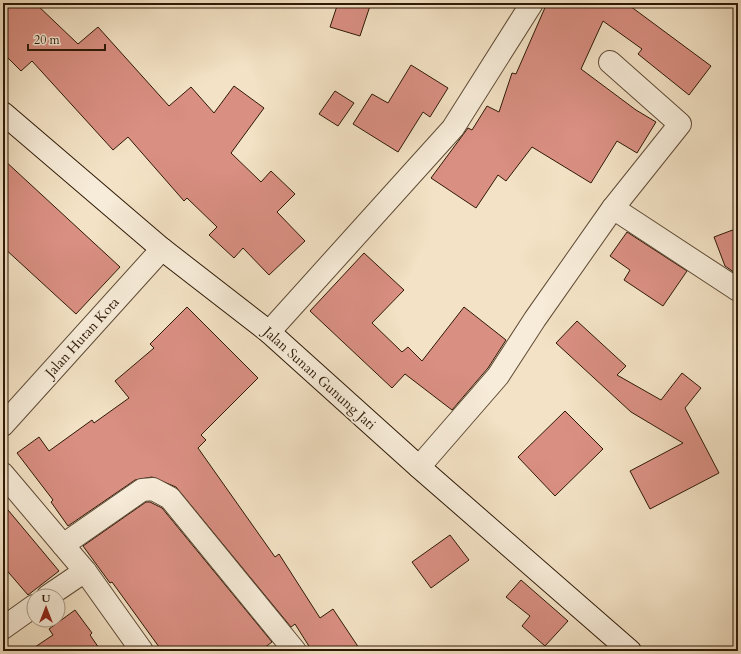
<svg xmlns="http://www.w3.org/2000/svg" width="741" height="654" font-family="Cardo,serif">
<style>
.building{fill:#d98f82;stroke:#2e1906}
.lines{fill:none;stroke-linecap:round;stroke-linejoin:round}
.street-casing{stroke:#5f4b36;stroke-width:24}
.secondary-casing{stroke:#2e1906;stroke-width:24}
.street{stroke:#f7ecd9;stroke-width:22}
.secondary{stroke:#f7ecd9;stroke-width:22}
.labels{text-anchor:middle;stroke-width:4;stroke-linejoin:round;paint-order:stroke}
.street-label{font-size:14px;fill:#2e1906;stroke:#f7ecd9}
</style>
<rect width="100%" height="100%" fill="#f3e2c5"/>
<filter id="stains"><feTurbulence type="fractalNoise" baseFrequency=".005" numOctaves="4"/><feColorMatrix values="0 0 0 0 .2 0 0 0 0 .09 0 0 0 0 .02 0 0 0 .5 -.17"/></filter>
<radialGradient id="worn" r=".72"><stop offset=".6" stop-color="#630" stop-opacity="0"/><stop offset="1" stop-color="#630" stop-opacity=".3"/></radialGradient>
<g class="building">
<path d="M3,3H35L78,44L98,27L169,106L191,87L214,113L234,86L264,108L231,153L261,182L271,171L295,194L277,212L305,241L269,275L243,248L234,258L209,235L217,227L187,198L184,201L128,137L113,150L32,61L21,71L3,53Z"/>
<path d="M338,3H371L360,36L330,27Z"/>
<path d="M547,3H626L711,66L689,95L638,54L642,49L603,21L581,69L636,110L656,122L637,153L617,141L591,183L532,147L506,181L498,175L476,208L431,178L468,128L472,130L487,106L499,112L512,73L516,74Z"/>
<path d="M411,65L448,88L430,117L423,112L398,152L353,124L372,94L388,103Z"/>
<path d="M335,91L354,103L338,126L319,114Z"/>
<path d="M3,159L120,267L76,314L3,247Z"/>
<path d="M738,228V275L725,266L714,237Z"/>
<path d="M627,232L687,271L663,306L624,280L630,270L610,256Z"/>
<path d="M364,253L404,290L372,323L402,352L408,347L422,361L464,307L506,340L488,368L452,410L405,374L392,388L310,311Z"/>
<path d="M187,307L258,378L201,435L206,440L198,448L275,557L279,554L320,618L333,609L361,651H312L295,624L291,627L176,487L152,477L135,480L68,526L51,502L53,500L17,453L39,437L49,451L92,420L94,423L129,398L115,381L154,348L150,344Z"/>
<path d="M577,321L626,366L617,375L661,400L682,373L701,388L685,408L719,473L650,509L630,471L683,443L631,412L556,343Z"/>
<path d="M565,411L603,449L555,496L518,457Z"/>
<path d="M146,502H150L162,508L272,642L260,651H162L112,582L110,583L83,546Z"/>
<path d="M3,504L59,571L28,595L3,566Z"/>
<path d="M450,535L469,560L431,588L412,562Z"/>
<path d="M521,580L568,621L545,646L522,626L530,616L506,597Z"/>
<path d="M75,610L92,633L90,635L101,651H29L53,635L49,629Z"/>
</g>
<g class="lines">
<g class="street-casing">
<g id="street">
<path d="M613,208L738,290"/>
<path d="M269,332L453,128L532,3"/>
<path d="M3,425L162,249"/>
<path d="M419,467L498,376L535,319L613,208L680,124L610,62"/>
<path d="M3,474L85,571L142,651"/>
<path d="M63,545L142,490L153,489L170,498L295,651"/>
<path d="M48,596L85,571"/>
<path d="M3,628L34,606"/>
</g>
</g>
<g class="secondary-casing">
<path id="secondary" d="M3,113L162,249L269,332L419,467L630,651"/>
</g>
<use href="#street" class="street"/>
<use href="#secondary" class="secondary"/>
</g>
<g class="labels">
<g class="street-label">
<text transform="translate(82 337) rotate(-48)" y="5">Jalan Hutan Kota</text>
<text transform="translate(320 378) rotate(42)" y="5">Jalan Sunan Gunung Jati</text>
</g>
</g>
<rect width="741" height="654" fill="none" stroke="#f3e2c5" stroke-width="16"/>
<rect x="4" y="4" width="733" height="646" fill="none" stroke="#2e1906" stroke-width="2"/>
<rect x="8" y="8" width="725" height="638" fill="none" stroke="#2e1906"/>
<g transform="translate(46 608)"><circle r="19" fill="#f7ecd9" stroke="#a79885"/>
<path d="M0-3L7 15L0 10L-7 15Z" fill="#8f2418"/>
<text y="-6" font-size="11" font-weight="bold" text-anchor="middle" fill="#2e1906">U</text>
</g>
<path d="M28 44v6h77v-6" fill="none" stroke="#2e1906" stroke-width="2"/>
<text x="34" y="44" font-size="12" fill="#2e1906" stroke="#f7ecd9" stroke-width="3" paint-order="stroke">20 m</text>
<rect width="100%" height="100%" filter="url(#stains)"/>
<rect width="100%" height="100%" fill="url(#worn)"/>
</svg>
